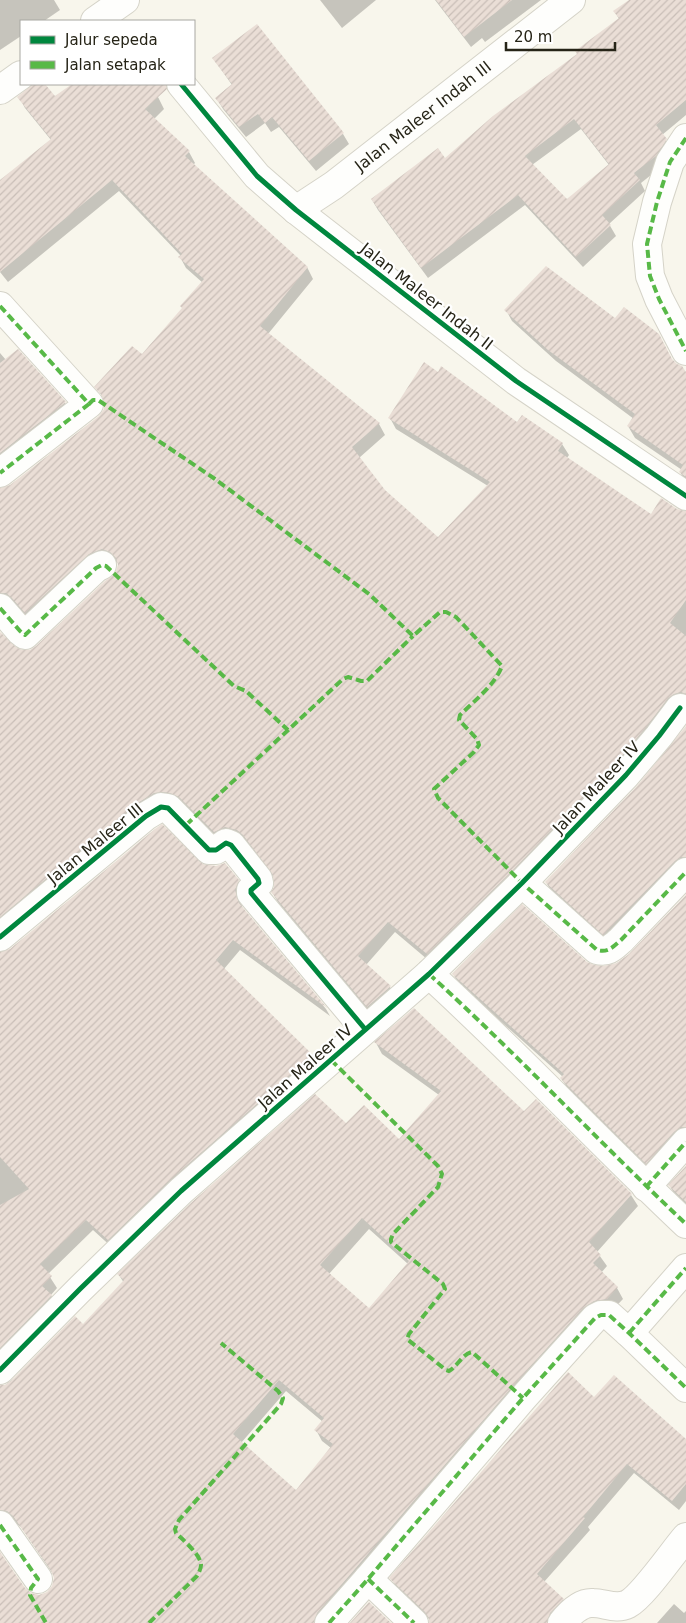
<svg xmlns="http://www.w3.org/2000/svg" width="686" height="1623" font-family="'DejaVu Sans',sans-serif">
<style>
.shadow{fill:#0003;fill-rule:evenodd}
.building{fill:url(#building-hatch);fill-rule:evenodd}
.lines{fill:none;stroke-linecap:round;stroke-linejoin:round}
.minor-casing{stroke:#d5d3c8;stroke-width:30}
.minor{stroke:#fefefc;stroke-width:28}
.quiet{stroke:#58b947;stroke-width:4;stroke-dasharray:8 4;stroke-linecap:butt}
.cycleway-casing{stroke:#fff;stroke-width:8}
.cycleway{stroke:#00873e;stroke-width:5}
.labels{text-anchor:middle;stroke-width:4.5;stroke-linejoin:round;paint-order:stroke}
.street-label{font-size:16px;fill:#262417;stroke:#fff}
</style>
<defs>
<pattern id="building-hatch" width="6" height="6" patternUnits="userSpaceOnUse" patternTransform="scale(1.25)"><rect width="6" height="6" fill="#eaded6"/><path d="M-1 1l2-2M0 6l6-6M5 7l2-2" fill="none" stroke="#c9beb7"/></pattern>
</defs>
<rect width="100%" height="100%" fill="#f8f6ec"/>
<g class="shadow">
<path d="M0,0H54L60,10L44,21H21V36L0,50Z"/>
<path d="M320,0H376L342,28Z"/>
<path d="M435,0H541L485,42L482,38L471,47Z"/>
<path d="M631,0H686V115L662,135L672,150L661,167L641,183L645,191L609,224L616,236L583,267L525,205L428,278L378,210L372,200L445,160L578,55L619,19L615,12ZM581,129L609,165L567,201L532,165Z"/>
<path d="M213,58L343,134L349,144L316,171L279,127L271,132L265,123L246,137L223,109L217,99L232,85Z"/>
<path d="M35,84H44L54,98L74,84H145L158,97L164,109L154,119L189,152L195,163L193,165L307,267L313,279L268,334L379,424L385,435L359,458L384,491L438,539L488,486L396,429L390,418L517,424L562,444L569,455L567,458L651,515L677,510L686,512V704L434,965L395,932L366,965L390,987L396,998L374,1018L279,904L272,892L275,887L274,878L251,847L244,841L221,843L178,804L0,933V634L7,642L22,652L30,651L36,647L116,575L119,566L118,563L110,560L32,624L20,609L13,604L0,605V489L10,486L100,417L105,409L106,402L96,387L142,356L183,309L203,283L186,268L180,257L181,256L119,191L8,282L0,272V182L51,140L25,108L19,97Z"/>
<path d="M506,310L673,361L686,374V482L680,472L682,470L635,438L628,426L634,419L556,361L512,321Z"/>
<path d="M0,353L35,394L48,384L65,403L71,414L0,469Z"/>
<path d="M686,728V869L610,945L552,893L546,882L638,787Z"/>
<path d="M202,865L238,881L245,893L241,902L243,910L326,1009L330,1016L240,950L224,969L312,1056L318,1067L115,1250L93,1230L48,1274L57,1288L51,1295L57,1307L0,1365V953L3,954Z"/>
<path d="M686,896V1139L653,1174L568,1089L561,1078L563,1077L460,985L453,974L586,963L601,968L614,965L633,952Z"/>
<path d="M376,1043L524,1112L631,1195L638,1206L597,1252L607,1266L601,1273L617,1288L623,1299L319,1616L310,1623H0V1554L25,1589L31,1594L39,1596L47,1593L54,1586L55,1578L53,1574L21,1527L14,1522H0V1386H4L84,1326L124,1283L119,1275L346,1125L399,1141L439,1095L382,1054ZM369,1229L408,1264L369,1309L329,1274ZM286,1391L323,1422L316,1430L322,1441L331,1448L296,1492L241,1443Z"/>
<path d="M686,1167V1206L676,1197L670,1186Z"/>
<path d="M594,1399L686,1440V1501L679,1510L634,1473L588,1527L590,1530L544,1582L563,1599L569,1610L556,1623H430V1620L397,1588L391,1578Z"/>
<path d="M674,1604L684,1613L686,1611V1623H657Z"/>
</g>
<g class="building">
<path d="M436,0H512L464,37Z"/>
<path d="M629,0H686V100L656,125L667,139L656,156L634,173L640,180L602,215L611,225L576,257L518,195L421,268L371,199L438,148L445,158L493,116L577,54L575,51L619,18L613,11ZM574,119L609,164L567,199L525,156Z"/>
<path d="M257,24L344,133L309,161L272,117L265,123L258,114L239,127L215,98L232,84L212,58Z"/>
<path d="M33,84H45L55,96L72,84H166L167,89L145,109L190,151L185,156L308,267L260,326L380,423L352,447L385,490L438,537L490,482L388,418L424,362L438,372L441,366L517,422L522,415L563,443L558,451L651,514L661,498L677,509L686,511V600L670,623L686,636V694L681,692L674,694L668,698L647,726L614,765L511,872L427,954L388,922L358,956L391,986L367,1007L271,892L274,887L273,875L243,835L237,830L225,827L214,832L179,797L170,793L163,792L154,793L136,804L0,917V632L16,647L22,650H30L36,646L105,581L115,574L118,565L116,558L110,552L102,549L89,554L25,613L11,597L6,593H0V488L10,485L99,416L104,409V402L101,394L94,387L132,346L142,354L182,308L180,306L204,279L178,257L182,254L112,180L0,272V180L51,139L17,97Z"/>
<path d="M546,266L615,318L624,307L659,334L672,359L677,364L682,366L686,372V477L679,472L683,465L627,426L635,414L548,350L504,310Z"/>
<path d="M18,349L66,402L0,453V363Z"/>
<path d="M686,726V857H681L675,861L603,935L545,882L637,786Z"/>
<path d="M162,824L203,864L216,866L225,863L239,880L235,890L239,903L327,1008L233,940L216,960L313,1055L171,1179L108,1240L86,1220L40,1264L52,1276L42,1286L52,1295L0,1348V1205L29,1189L0,1157V952L10,949L155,829Z"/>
<path d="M686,895V1127H681L674,1132L646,1164L560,1078L564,1074L452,974L522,904L587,962L594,965L604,966L617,963L629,954Z"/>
<path d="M414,1008L524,1111L536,1099L632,1194L589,1242L601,1255L593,1263L618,1287L607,1299L594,1301L583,1308L511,1388L317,1613L314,1623H0V1552L25,1588L31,1593L39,1595L47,1592L52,1586L54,1578L51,1570L13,1516L7,1511L0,1510V1385H5L11,1381L75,1316L83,1324L124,1280L117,1274L192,1202L315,1094L346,1123L364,1105L399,1139L441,1091L374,1042ZM362,1218L409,1261L369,1308L320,1265ZM279,1380L324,1418L314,1430L333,1444L296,1490L233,1434Z"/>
<path d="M686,1166V1202L668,1185Z"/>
<path d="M568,1372L594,1397L614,1375L686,1439V1484L672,1501L627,1464L583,1517L585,1518L537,1574L564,1599L550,1613L547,1623H429V1618L425,1612L389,1578Z"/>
<path d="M369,1602L391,1623H350Z"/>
</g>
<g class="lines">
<g class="minor-casing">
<g id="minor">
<path d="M95,21L125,0"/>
<path d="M181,84L257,176L296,210L516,381L686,496"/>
<path d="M0,90L21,75"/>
<path d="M686,138L670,162L657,202L647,244L650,276L659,299L686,351"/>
<path id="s1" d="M296,210L334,185L571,0"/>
<path d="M0,306L89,404L0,473"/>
<path d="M0,608L20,631L25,635L96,568L102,565"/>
<path d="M522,883L597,950C608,953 613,947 621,940L686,872"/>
<path d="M0,937L146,816L161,807L168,808L209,850H216L226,843L231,845L258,879L259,883L251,890V893L365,1029"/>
<path d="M429,974C518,1055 599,1142 686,1224"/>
<path d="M646,1187L686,1142"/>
<path d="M629,1333L686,1268"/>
<path d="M0,1370L80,1289L181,1191L429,974L522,883L626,775L659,736L680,708"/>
<path d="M0,1525L38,1579"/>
<path d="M368,1579L414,1623"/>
<path d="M329,1623L368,1579L523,1398L595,1318L601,1315H609L629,1333L686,1388"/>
<path d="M562,1623C569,1614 581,1602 593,1603C605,1603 616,1610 628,1604C643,1596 673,1552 686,1537"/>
</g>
</g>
<use href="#minor" class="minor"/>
<g class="quiet">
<path d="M686,138L670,162L657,202L647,244L650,276L659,299L686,351"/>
<path d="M0,306L89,404L0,473"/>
<path d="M89,404L93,400H98L215,479L369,594L413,636L440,612H446L456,617L502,666C495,685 474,701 460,715L459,720L477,739L479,745L474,752L434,789L438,798L522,883L597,950C608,953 613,947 621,940L686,872"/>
<path d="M0,608L20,631L25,635L96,568L102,565L106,566L234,686L246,691L288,730"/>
<path d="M186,825L343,679L348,677L361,681H367L413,636"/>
<path d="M429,974C518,1055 599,1142 686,1224"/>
<path d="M331,1060L438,1166L442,1174L438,1187L393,1234L391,1239V1242L443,1284L445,1289L409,1334L407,1339L446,1370L449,1371C458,1366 462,1354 472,1352L523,1398"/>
<path d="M646,1187L686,1142"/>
<path d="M629,1333L686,1268"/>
<path d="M0,1525L38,1579L31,1588L30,1595L46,1623"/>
<path d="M368,1579L414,1623"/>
<path d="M149,1623L197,1576C199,1573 201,1568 201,1565C201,1555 183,1540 176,1533L175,1529L179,1520L281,1404L283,1398L278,1391L221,1343"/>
<path d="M329,1623L368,1579L523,1398L595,1318L601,1315H609L629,1333L686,1388"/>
</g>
<g class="cycleway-casing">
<g id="cycleway">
<path d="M181,84L257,176L296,210L516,381L686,496"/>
<path d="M0,937L146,816L161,807L168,808L209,850H216L226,843L231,845L258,879L259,883L251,890V893L365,1029"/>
<path d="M0,1370L80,1289L181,1191L429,974L522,883L626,775L659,736L680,708"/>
</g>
</g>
<use href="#cycleway" class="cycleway"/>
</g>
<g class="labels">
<g class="street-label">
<text dy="6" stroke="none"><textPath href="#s1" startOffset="158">Jalan Maleer Indah III</textPath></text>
<text transform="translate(427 296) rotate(38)" y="6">Jalan Maleer Indah II</text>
<text transform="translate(596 787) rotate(-47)" y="6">Jalan Maleer IV</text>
<text transform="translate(95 843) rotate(-39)" y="6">Jalan Maleer III</text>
<text transform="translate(305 1066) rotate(-41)" y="6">Jalan Maleer IV</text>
</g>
</g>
<rect x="20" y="20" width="175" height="65" fill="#ffffff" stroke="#a8a7a2"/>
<rect x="30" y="36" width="25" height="8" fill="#00873e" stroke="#a8a7a2"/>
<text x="65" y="45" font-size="15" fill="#262417">Jalur sepeda</text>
<rect x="30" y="61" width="25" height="8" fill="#58b947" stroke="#a8a7a2"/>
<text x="65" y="70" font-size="15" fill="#262417">Jalan setapak</text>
<path d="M506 42v8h109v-8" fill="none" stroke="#262417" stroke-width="2.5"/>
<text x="514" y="42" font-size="15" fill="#262417" stroke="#ffffff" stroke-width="4" paint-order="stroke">20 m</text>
</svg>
